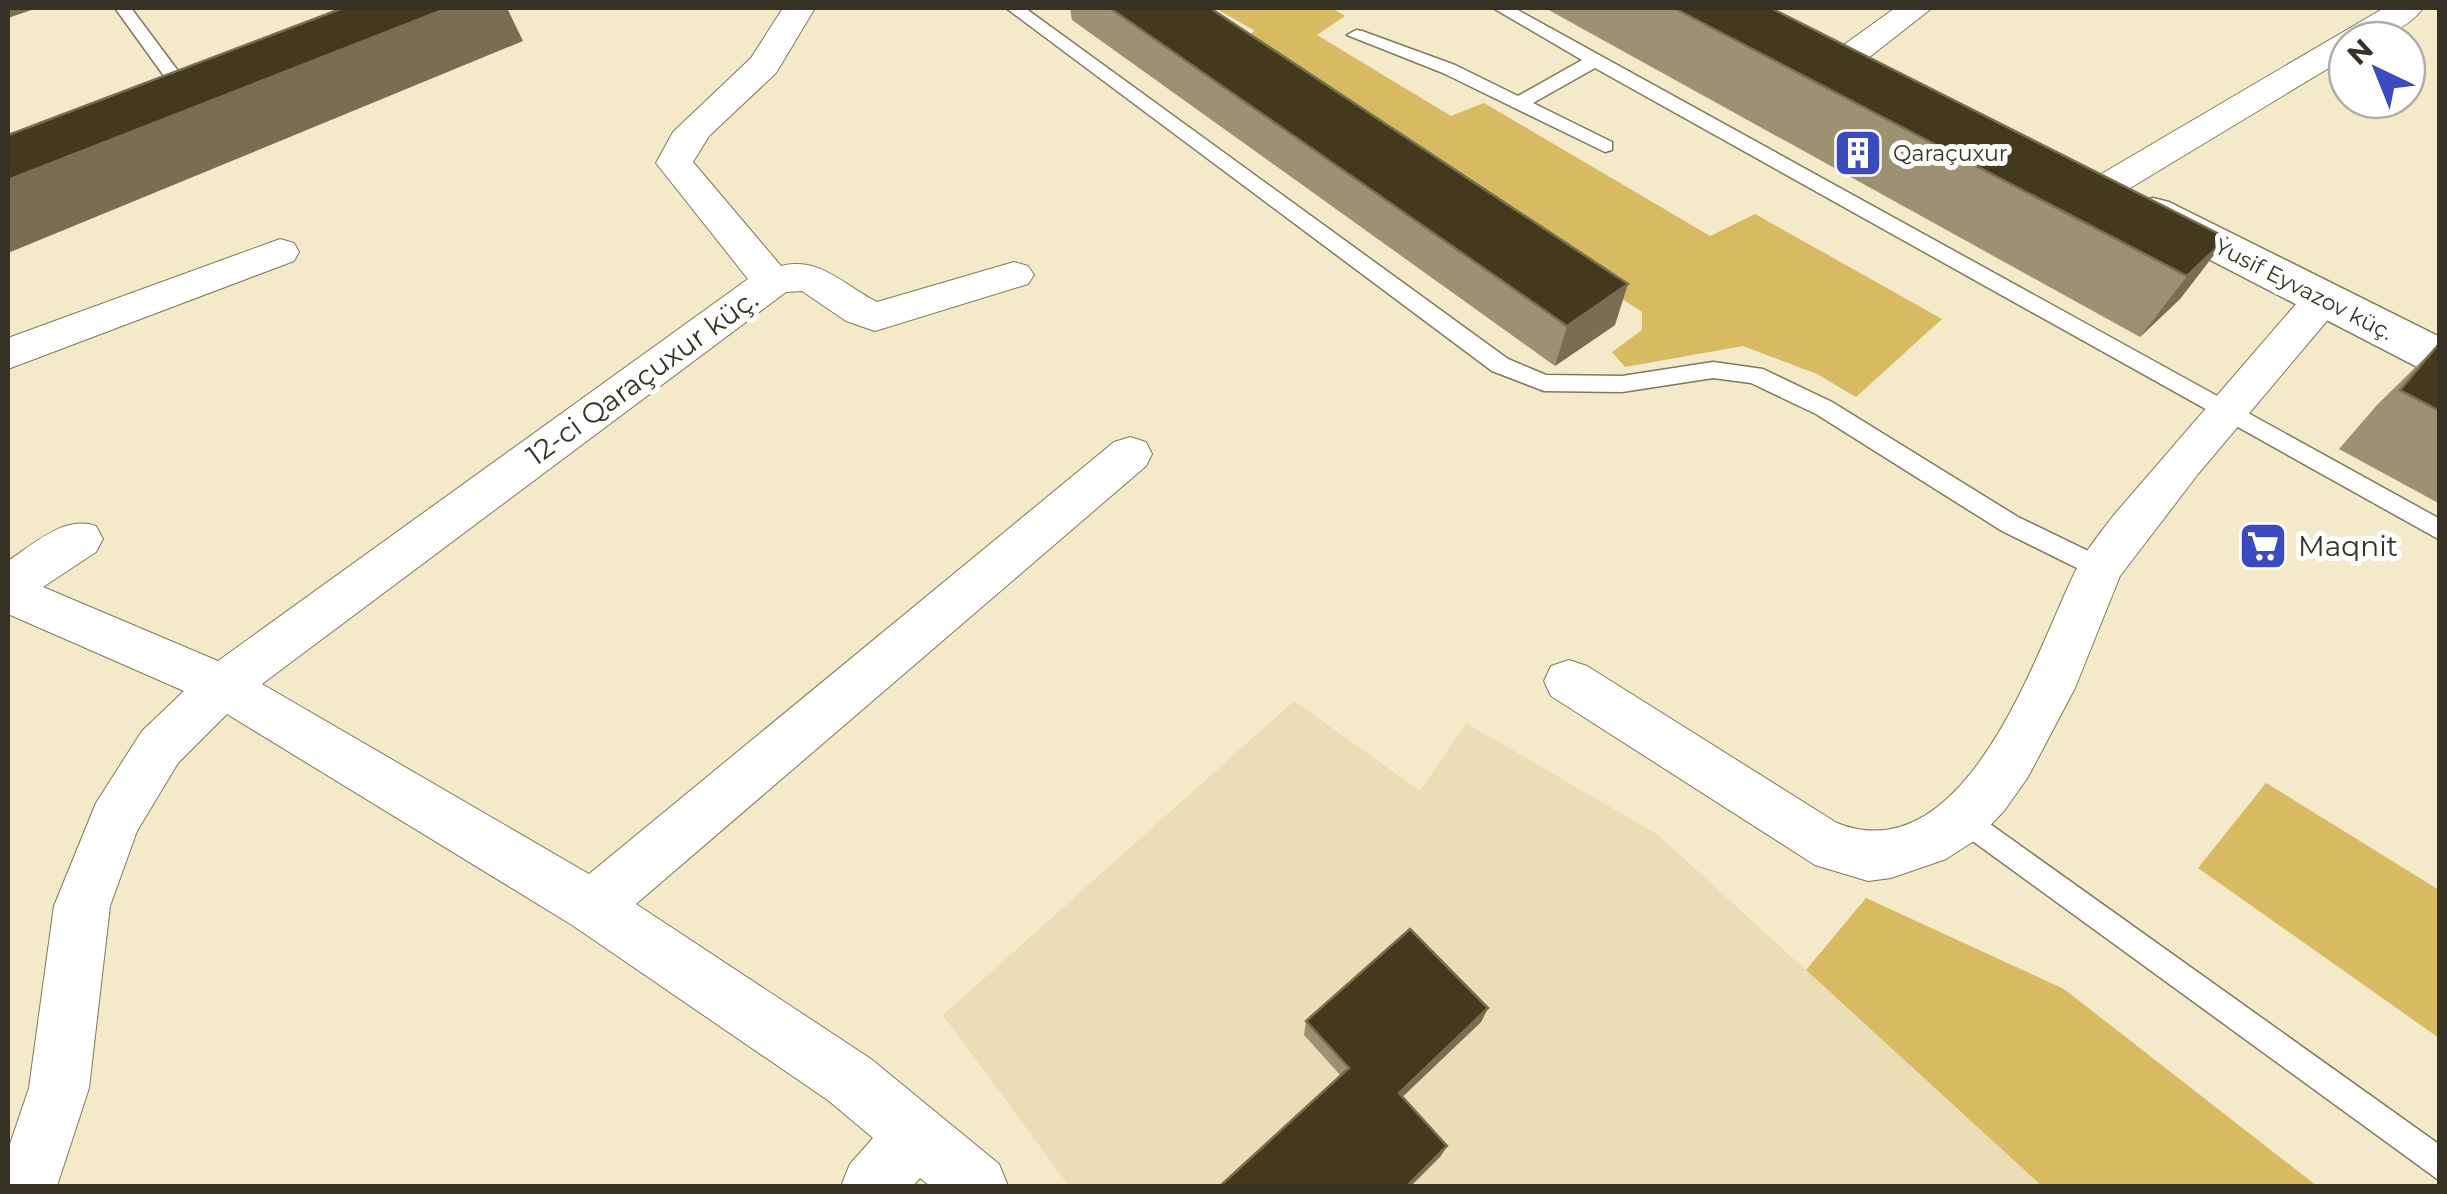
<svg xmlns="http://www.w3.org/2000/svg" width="2447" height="1194" font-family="Montserrat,sans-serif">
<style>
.built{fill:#ebddb6}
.green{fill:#d7ba62}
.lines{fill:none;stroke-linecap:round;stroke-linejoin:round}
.service-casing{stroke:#82785a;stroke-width:3}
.minor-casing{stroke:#82785a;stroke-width:2}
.tertiary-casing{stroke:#82785a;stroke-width:3}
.service{fill:#fff;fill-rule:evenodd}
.minor{fill:#fff;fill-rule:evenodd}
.tertiary{fill:#fff;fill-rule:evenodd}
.wall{fill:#9c9273}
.shaded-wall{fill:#786e51}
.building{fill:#433a1e;stroke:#786e51;stroke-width:2.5}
.labels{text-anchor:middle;stroke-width:10;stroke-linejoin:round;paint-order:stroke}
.far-poi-label{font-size:22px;fill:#353124;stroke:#fff;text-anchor:start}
.far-street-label{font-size:22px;fill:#353124;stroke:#fff}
.street-label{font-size:28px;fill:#353124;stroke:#fff}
.poi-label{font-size:28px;fill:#353124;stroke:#fff;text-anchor:start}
</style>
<rect width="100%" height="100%" fill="#f4e9c8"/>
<path class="built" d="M1294,701L1420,791L1466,723L1658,835L2042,1186H1069L943,1015Z"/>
<g class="green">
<path d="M1215,8H1332L1345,16L1317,35L1451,116L1484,103L1710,236L1755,214L1942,319L1856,397L1817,374L1743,346L1625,367L1612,352L1642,330V312L1229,45L1255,31Z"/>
<path d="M2266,783L2439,890V1038L2198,868Z"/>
<path d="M1866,898L2064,989L2317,1186H2042L1806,970Z"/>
</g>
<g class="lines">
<g class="service-casing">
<g id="service">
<path d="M115,8H131L187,83L184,87H172Z"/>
<path d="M1006,8H1025L1508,359L1546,375L1622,376L1713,362L1763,369L1832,402L2018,517L2109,561L2112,568L2109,575H2091L2002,531L1816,414L1751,383L1713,378L1622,392L1544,391L1492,371Z"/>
<path d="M1493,8H1514L2440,519V540L1595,68L1533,103L1612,142V150L1605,152L1443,73L1347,35L1356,30L1362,31L1455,65L1518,96L1582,60Z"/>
<path d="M1962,804L2440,1145V1181L1952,826L1948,817L1952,808Z"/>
</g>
</g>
<g class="minor-casing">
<g id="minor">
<path d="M783,8H815L776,73L709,136L693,162L781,266C820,256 845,286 877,302L1014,262L1028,266L1034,275L1028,284L875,331L846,321L802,291L786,292L262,684L589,874L1114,442L1130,437L1146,442L1152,454L1146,466L636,904L871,1059L999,1164L1008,1186H930L920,1178L913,1186H841L850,1164L873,1138L829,1101L572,925L227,714L178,763L137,831L110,906L89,1088L57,1186H8V1150L29,1088L54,906L96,803L142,731L184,691L8,614V561C34,544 64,515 96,526L103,539L96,552L43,587L218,661L748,279L656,163L673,132L751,58Z"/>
<path d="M1895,8H1932L1858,66H1834L1829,59L1834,52Z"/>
<path d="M2384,8H2423C2406,32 2374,40 2347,40V57L2117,196L2104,200L2091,196L2085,188L2091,180Z"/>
<path d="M280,239L294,243L299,252L294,261L8,369V338Z"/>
<path d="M2323,285L2337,289L2343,299L2337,309L2198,474L2120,576L2075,688L2028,777L2004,811L1977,839L1946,859L1891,878L1868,881L1815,865L1551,696L1544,681L1551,666L1569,660L1587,666L1837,823C1965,874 2035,655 2074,574C2084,552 2099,535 2113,516L2309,289Z"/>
</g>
</g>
<g class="tertiary-casing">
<path id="tertiary" d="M2153,198L2169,202L2440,337V375L2423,370L2137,222L2131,212L2137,202Z"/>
</g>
<use href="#service" class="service"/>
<use href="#minor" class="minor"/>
<use href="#tertiary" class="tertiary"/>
</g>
<g class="wall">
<path d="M1070,8H1210L1615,325L1555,366L1072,20Z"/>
<path d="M1545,8H1771L2227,238L2180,299L2140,337Z"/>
<path d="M2438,345L2440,346V504L2339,449L2377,405Z"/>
<path d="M1488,1008L1481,1022L1402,1097L1447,1146L1440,1157L1341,1076L1304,1035L1306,1021Z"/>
</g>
<g class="shaded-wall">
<path d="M8,8H37L8,18Z"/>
<path d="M448,8H507L523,41L8,253V180Z"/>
<path d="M2227,238L2180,299L2140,337L2187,276Z"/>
<path d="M1628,284L1615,325L1555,366L1567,326Z"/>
<path d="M1488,1008L1481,1022L1394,1105L1399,1093Z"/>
<path d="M1447,1146L1440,1157L1411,1186H1407Z"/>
</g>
<g class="building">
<path d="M343,8H448L8,180V135Z"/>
<path d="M1110,8H1210L1628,284L1567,326Z"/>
<path d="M1674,8H1771L2227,238L2187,276Z"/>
<path d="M2438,345L2440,346V411L2400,390Z"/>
<path d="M1410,929L1488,1008L1399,1093L1447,1146L1407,1186H1220L1349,1068L1306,1021Z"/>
</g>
<defs>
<g id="building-square" transform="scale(2.5)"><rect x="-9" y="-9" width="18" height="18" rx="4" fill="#3b4bbe" stroke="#fff"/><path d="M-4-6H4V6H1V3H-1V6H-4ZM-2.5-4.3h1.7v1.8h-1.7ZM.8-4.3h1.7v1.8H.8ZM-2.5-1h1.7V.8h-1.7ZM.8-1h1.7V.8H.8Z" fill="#fff"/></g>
<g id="supermarket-square" transform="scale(2.5)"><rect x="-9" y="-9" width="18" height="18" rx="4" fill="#3b4bbe" stroke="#fff"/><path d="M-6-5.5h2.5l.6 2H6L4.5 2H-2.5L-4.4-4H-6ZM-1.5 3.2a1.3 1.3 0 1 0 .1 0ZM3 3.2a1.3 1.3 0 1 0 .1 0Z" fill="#fff"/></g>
</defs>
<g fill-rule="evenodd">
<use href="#building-square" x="1858" y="153"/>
<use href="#supermarket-square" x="2263" y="546"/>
</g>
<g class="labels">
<g class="far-poi-label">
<text x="1893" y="161">Qaraçuxur</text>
</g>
<g class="far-street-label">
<text transform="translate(2304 289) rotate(27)" y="8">Yusif Eyvazov küç.</text>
</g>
<g class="street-label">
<text transform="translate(642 377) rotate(-36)" y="10">12-ci Qaraçuxur küç.</text>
</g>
<g class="poi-label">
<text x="2298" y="556">Maqnit</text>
</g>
</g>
<rect width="2447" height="1194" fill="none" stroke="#353124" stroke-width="20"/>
<g transform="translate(2377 70) rotate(317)"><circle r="48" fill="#ffffff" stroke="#aeada7" stroke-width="2.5"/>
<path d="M0-8L18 38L0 25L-18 38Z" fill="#3b4bbe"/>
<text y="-15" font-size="28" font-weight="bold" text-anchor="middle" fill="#353124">N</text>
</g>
</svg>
